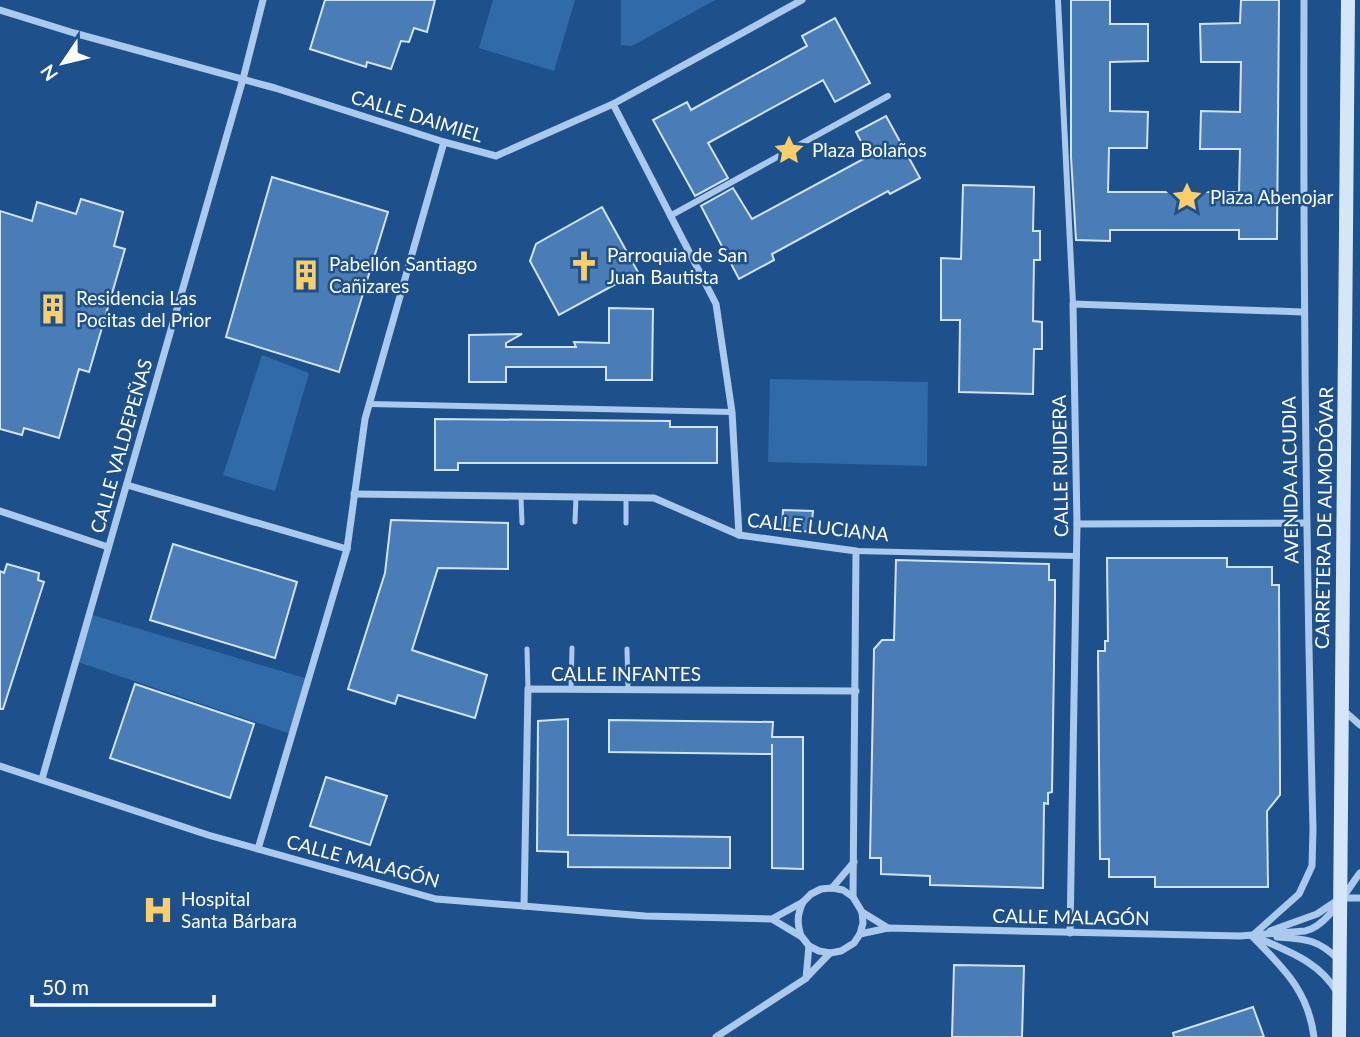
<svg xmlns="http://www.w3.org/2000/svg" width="1360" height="1037" font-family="Lato,sans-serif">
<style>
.green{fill:#316aa9}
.building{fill:#4a7cb5;stroke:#cfe3f9;stroke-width:2}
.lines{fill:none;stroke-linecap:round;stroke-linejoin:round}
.service{stroke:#aac9ec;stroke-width:5}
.pedestrian{stroke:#aac9ec;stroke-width:6}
.minor{stroke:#aac9ec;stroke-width:7}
.secondary{stroke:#d6e6f9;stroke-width:14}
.labels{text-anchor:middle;stroke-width:5;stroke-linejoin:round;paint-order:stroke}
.street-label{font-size:19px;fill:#fff;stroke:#1e508b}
.poi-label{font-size:19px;fill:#fff;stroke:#1e508b;text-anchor:start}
</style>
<rect width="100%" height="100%" fill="#1e508b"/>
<g class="green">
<path d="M493,0H575L554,71L479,48Z"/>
<path d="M621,0H715L632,46L621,45Z"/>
<path d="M262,355L309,373L275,491L223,475Z"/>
<path d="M770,379L928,382L927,466L768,462Z"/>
<path d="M89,614L308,679L291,734L75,661Z"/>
</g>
<g class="building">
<path d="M325,0H435L427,32L414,28L409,42L401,41L391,69L367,62L366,67L310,49Z"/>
<path d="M1071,0H1110V24H1148V61L1110,62V111L1148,112L1147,148H1109L1108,192H1239L1240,149H1200L1201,111L1240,112L1241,62H1201L1200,24L1240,23L1241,0H1279L1277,239H1239V230H1110V241L1076,240L1071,157Z"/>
<path d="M835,18L870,83L835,102L823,80L708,143L728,178L695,196L653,120L687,102L691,110L807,46L802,36Z"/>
<path d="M886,116L920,178L890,194L888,191L772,254L774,260L739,279L701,206L733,188L752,219L869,156L856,132Z"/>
<path d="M272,177L388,212L339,372L226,337Z"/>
<path d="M963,185L1034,187L1033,231H1040V260H1034L1033,321L1042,322V349H1034L1033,394L959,392L960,320H941V258L961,259Z"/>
<path d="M81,199L123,212L114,246L125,249L89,372L79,369L59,438L24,428L22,435L0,429V211L32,221L37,202L76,214Z"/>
<path d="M602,207L638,272L559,315L530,261L536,244Z"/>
<path d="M609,308L653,309L652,380H606V367H506V382H469V335L522,334L506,343V347H576L574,342L609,343Z"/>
<path d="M435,419L670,421V427H717V463H458V470H435Z"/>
<path d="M783,510L813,511L811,532L782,529Z"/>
<path d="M391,520L508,523V569L438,568L412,650L487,675L475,718L398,695L395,704L348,689L385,573Z"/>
<path d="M173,544L297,582L275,658L150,620Z"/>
<path d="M1107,558H1227V567H1272V585H1279L1280,778V795L1267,811L1268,887H1155V877H1109V859H1100L1098,651H1105V641H1108Z"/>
<path d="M896,560L1049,564V580H1055V599L1052,792L1048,793V804L1044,803L1043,888L930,885V876L881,874V858H870L874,649L882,640H894Z"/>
<path d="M7,564L39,573L38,580L44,582L3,709H0V571L4,573Z"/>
<path d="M135,684L254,724L230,798L110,758Z"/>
<path d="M568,719V835L730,837V868L568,867V852L537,851L538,721Z"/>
<path d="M609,720L773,722L772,737H803V869L772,868V744V754L609,752Z"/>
<path d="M326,777L387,796L370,845L310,826Z"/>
<path d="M954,965L1024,966L1022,1037H952Z"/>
<path d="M1253,1007L1264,1037H1174L1173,1033Z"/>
</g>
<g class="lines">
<g class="service">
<path d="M521,497L522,523"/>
<path d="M626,498V523"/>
<path d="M575,522L576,497"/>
<path d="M527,649L528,689"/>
<path d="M627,649L628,689"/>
<path d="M571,689L572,648"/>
</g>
<g class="pedestrian">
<path d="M1058,0L1073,304"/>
<path d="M670,216L888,96"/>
<path d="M369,404L732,412"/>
<path d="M856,551L1076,556"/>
</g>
<g class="minor">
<path d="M0,10L74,33L275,88L444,142L496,156L613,104L802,0"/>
<path d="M613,104L716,304L732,412L739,535"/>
<path d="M127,485L347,549"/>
<path d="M354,494L654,498L739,535L856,551L853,897"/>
<path d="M0,511L108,547"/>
<path d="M1077,524L1305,523"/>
<path d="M1342,709L1360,725"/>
<path d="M0,766L208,835L436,899L645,916L772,919L803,902L811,894L821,889L832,888L843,890L853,897L862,912L863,923L860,934L854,943L841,951L830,953L819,951L809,946L802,937L772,919"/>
<path d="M42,779L243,79L263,0"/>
<path d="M258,849L347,549L365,419L444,142"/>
<path d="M832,888L854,862"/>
<path d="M1341,898H1360"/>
<path d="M524,906L528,689L856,691"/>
<path d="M862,912L888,928"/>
<path d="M1270,931L1317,914L1338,900"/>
<path d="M1070,933L1077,524L1073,304L1303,312"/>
<path d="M860,934L888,928L1240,936L1305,931C1328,926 1346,891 1360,873"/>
<path d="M801,936C797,923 797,915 803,902"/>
<path d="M1252,936L1299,894L1312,866L1313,829C1306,552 1303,276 1304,0"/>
<path d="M1252,936C1283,968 1308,990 1314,1037"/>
<path d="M1256,937C1287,951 1319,961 1337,992"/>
<path d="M1277,937C1306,939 1318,939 1339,960"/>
<path d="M806,978L809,946"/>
<path d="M716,1037L805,979L830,953"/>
</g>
<path class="secondary" d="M1339,1037L1348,0"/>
</g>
<defs>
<g id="sight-bare" transform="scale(2.415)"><path d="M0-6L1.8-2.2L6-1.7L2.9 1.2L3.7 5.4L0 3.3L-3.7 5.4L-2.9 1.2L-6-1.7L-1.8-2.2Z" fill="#fbce69" stroke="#1e508b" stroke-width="2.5" paint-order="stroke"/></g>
<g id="church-bare" transform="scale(2.415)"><path d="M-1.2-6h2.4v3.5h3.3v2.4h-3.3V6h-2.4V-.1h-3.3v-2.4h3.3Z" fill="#fbce69" stroke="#1e508b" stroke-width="2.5" paint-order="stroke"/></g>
<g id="building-bare" transform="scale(2.415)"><path d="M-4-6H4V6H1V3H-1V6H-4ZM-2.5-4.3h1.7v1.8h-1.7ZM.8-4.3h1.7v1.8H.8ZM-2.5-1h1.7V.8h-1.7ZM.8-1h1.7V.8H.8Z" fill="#fbce69" stroke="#1e508b" stroke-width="2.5" paint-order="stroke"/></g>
<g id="hospital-bare" transform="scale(2.415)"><path d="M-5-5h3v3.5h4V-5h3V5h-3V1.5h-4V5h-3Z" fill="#fbce69" stroke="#1e508b" stroke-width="2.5" paint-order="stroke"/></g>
</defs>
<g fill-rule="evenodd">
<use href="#sight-bare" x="789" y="150"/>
<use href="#sight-bare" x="1187" y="197"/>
<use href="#church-bare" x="584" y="266"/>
<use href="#building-bare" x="306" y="275"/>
<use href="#building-bare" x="53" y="309"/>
<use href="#hospital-bare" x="158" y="910"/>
</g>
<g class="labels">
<g class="street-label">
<text transform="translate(417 116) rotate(17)" y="7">CALLE DAIMIEL</text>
<text transform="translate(121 446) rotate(-74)" y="7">CALLE VALDEPEÑAS</text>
<text transform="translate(1060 466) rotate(-91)" y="7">CALLE RUIDERA</text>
<text transform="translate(1290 480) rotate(-91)" y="7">AVENIDA ALCUDIA</text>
<text transform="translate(1324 518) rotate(-89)" y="7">CARRETERA DE ALMODÓVAR</text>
<text transform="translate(818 527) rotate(6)" y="7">CALLE LUCIANA</text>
<text x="626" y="681">CALLE INFANTES</text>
<text transform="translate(363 861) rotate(15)" y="7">CALLE MALAGÓN</text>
<text transform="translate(1071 917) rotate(1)" y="7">CALLE MALAGÓN</text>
</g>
<g class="poi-label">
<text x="812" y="157">Plaza Bolaños</text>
<text x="1210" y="204">Plaza Abenojar</text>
<text x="607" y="262">Parroquia de San<tspan x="607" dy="22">Juan Bautista</tspan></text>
<text x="329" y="271">Pabellón Santiago<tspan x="329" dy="22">Cañizares</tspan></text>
<text x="76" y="305">Residencia Las<tspan x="76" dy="22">Pocitas del Prior</tspan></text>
<text x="181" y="906">Hospital<tspan x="181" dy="22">Santa Bárbara</tspan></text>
</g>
</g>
<g transform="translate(63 63) rotate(235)" stroke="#1e508b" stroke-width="5" paint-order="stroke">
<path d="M0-5L12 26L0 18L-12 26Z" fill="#ffffff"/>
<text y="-10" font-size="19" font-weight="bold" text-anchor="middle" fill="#ffffff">N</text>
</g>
<path d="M32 995v10h182v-10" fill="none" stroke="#ffffff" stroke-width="3.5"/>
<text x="42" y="995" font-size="21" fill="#ffffff" stroke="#1e508b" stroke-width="5" paint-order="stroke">50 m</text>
</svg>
